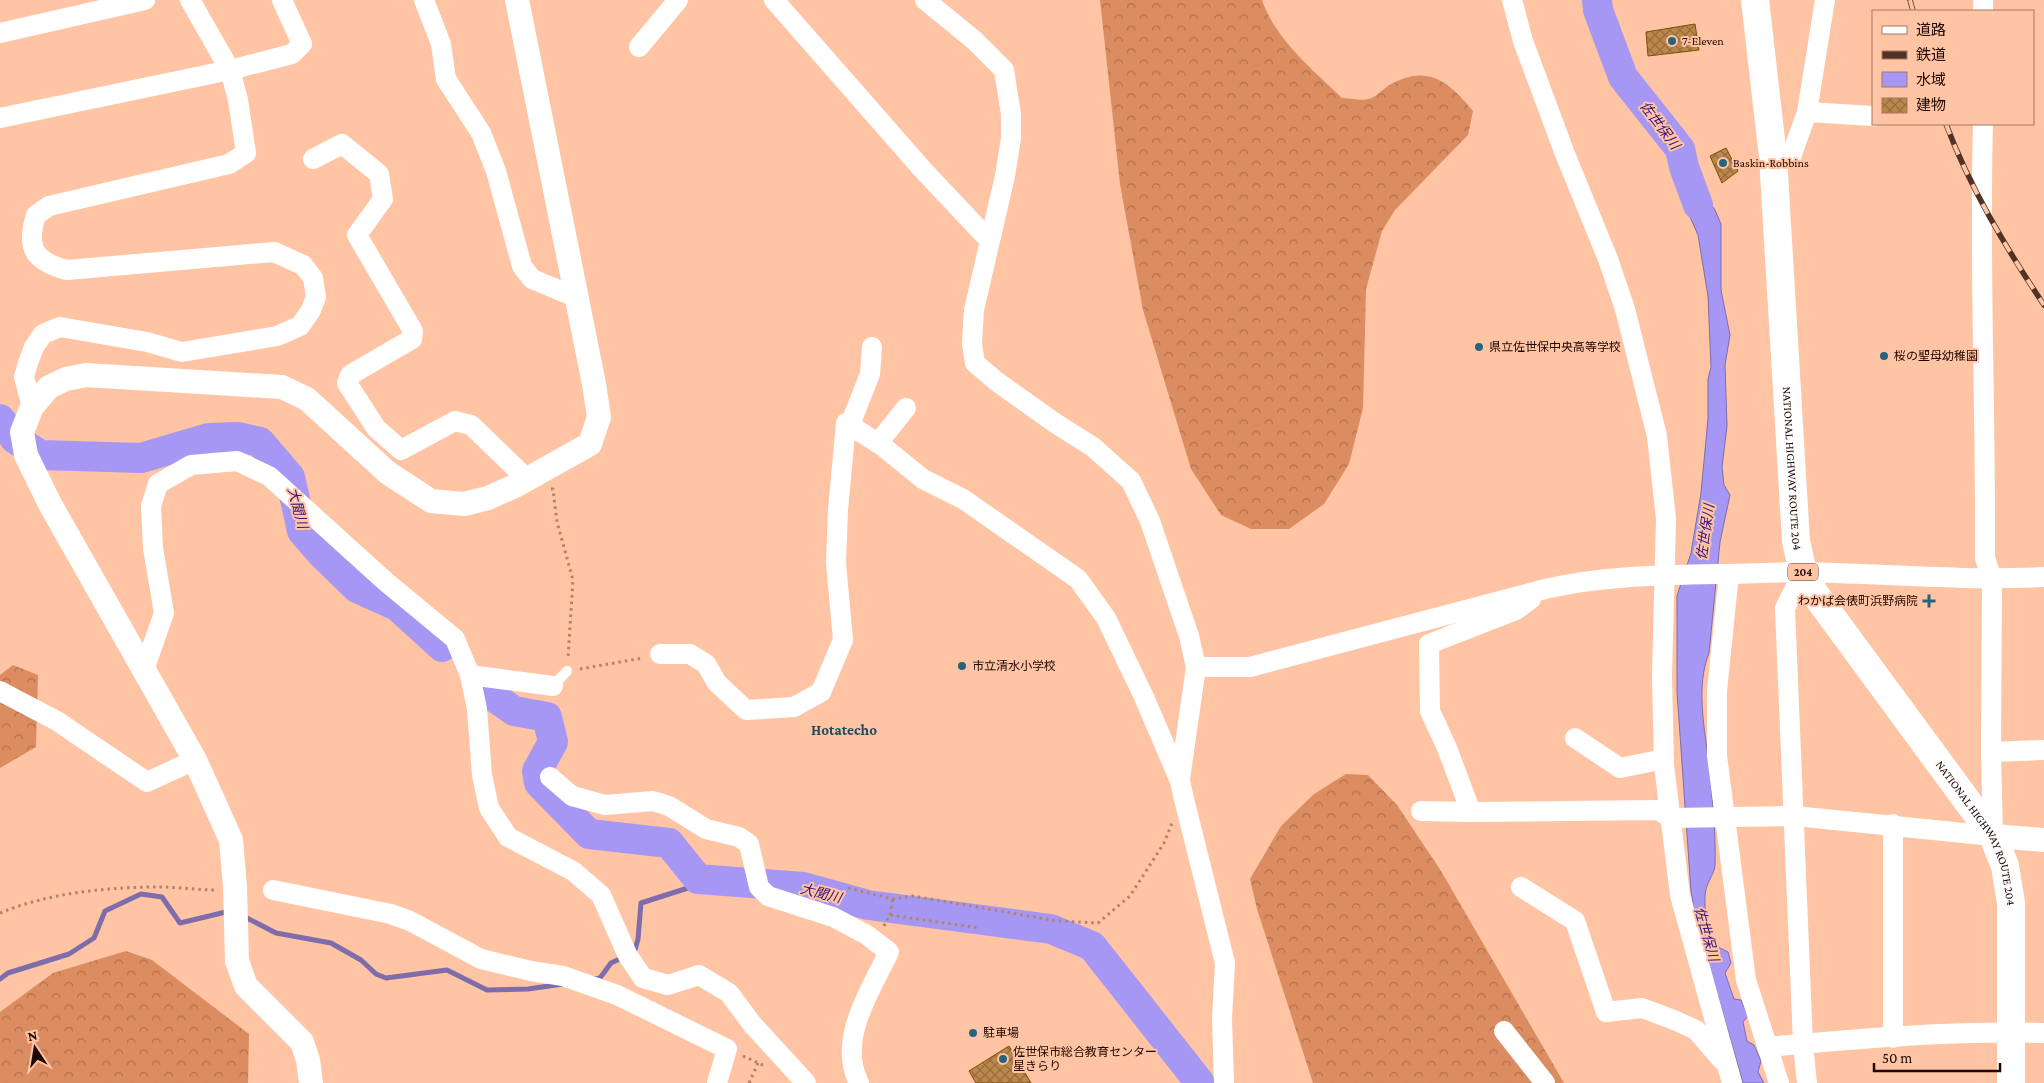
<svg xmlns="http://www.w3.org/2000/svg" width="2044" height="1083" font-family="'Crimson Pro','Noto Sans JP',serif">
<style>
.forest{fill:url(#forest-crowns)}
.water{fill:#a697f4;stroke:#7e6cab}
.lines{fill:none;stroke-linecap:round;stroke-linejoin:round}
.stream{stroke:#7e6cab;stroke-width:5}
.river{stroke:#a697f4;stroke-width:30}
.building{fill:url(#building-cross-hatch);stroke:#7d4e05}
.path{stroke:#b2836b;stroke-width:3;stroke-dasharray:2.5 4;stroke-linecap:butt}
.service{stroke:#fff;stroke-width:10}
.minor{stroke:#fff;stroke-width:20}
.tertiary{stroke:#fff;stroke-width:24}
.trunk{stroke:#fff;stroke-width:28}
.rail-casing{stroke:#523225;stroke-width:5.5}
.rail{stroke:#fec4a4;stroke-width:4;stroke-dasharray:11;stroke-linecap:butt}
.poi-dot{fill:#28627b;stroke:#fec4a4;stroke-width:2}
.labels{text-anchor:middle;stroke-width:4;stroke-linejoin:round;paint-order:stroke}
.shield{fill:#fec4a4;stroke:#634031;stroke-width:1}
.shield-label{font-size:11px;font-weight:bold;fill:#200700}
.poi-label{font-size:12px;fill:#200700;stroke:#fec4a4;text-anchor:start}
.street-label{font-size:12px;fill:#200700;stroke:#fec4a4}
.water-label{font-size:14px;font-style:italic;fill:#37147b;stroke:#fec4a4}
.quarter-label{font-size:15px;font-weight:bold;fill:#1e4b5f;stroke:#fec4a4}
</style>
<defs>
<pattern id="forest-crowns" width="20" height="18" patternUnits="userSpaceOnUse" patternTransform="scale(1.25)"><rect width="20" height="18" fill="#db8c60"/><path d="M2 6a3 3 0 1 1 6 0M12 15a3 3 0 1 1 6 0" fill="none" stroke="#b1704d"/></pattern>
<pattern id="building-cross-hatch" width="8" height="8" patternUnits="userSpaceOnUse" patternTransform="scale(1.25)"><rect width="8" height="8" fill="#bb884c"/><path d="M0 0l8 8M0 8l8-8" fill="none" stroke="#986d3d"/></pattern>
</defs>
<rect width="100%" height="100%" fill="#fec4a4"/>
<g class="forest">
<path d="M1100,0H1262C1275,39 1313,70 1342,98C1350,98 1361,101 1369,99C1375,98 1382,90 1388,86C1427,63 1448,81 1473,111L1468,135L1395,210L1382,231L1366,289L1363,408L1349,464L1324,504L1289,529H1251L1221,515L1191,469L1143,310L1120,184Z"/>
<path d="M13,665L38,675L36,747L0,768V675Z"/>
<path d="M1346,774L1368,775L1397,805L1441,871L1564,1083H1313L1257,909L1250,879L1281,826L1314,794Z"/>
<path d="M126,951L152,960L249,1034L248,1083H0V1012L53,973Z"/>
</g>
<path class="water" d="M1680,163L1715,210L1721,224V290L1730,335L1725,365L1727,426L1722,467L1724,485L1730,495L1720,542L1709,653C1696,686 1704,724 1708,758C1712,793 1716,830 1715,865C1715,872 1708,881 1706,889C1702,908 1709,927 1714,945L1728,952L1731,963L1725,973L1734,999L1741,1000L1748,1016L1743,1022L1747,1041L1754,1045L1761,1061L1758,1072L1764,1083H1743L1695,916L1691,891L1677,692V596L1691,553L1701,493L1708,419V379L1711,367L1708,296L1698,235L1687,210Z"/>
<g class="lines">
<g class="stream">
<path d="M243,916L276,933L331,943L361,960L376,974L386,978L447,970L487,990L528,989L563,984"/>
<path d="M634,953L638,939L641,903L688,888L698,879"/>
<path d="M0,979L8,973L69,954L94,938L105,911L141,894L162,897L180,923L230,911"/>
<path d="M594,979L600,978L611,963L624,957"/>
</g>
<g class="river">
<path d="M1597,0L1598,10L1623,77L1680,149L1684,167L1698,205"/>
<path d="M0,419L15,439L41,455L141,458L209,438L238,437L260,442L290,477L302,531L323,555L357,588L397,606L442,647"/>
<path d="M494,697L514,711L547,717L553,742L537,771L539,783L589,834L669,843L698,879L803,887L868,905L1051,929L1092,946L1200,1083"/>
</g>
</g>
<g class="building">
<path d="M1695,24L1699,50L1648,56L1646,32Z"/>
<path d="M1726,148L1738,171L1722,183L1710,156Z"/>
<path d="M1009,1046L1031,1083H976L969,1071Z"/>
</g>
<g class="lines">
<g class="path">
<path d="M551,489H553L557,522L573,580L568,658"/>
<path d="M580,669L643,658"/>
<path d="M848,888L893,899L913,896L1058,921L1098,923L1130,896L1164,843L1172,823"/>
<path d="M0,913C48,893 107,887 159,887C178,887 197,890 216,890"/>
<path d="M890,915L893,899"/>
<path d="M884,926L890,915L979,928"/>
<path d="M743,1056L765,1066"/>
<path d="M749,1083L758,1063"/>
</g>
<path class="service" d="M553,686L567,671"/>
<g class="minor">
<path d="M424,0L441,44L446,79L481,133L496,171L522,266L532,279L578,298"/>
<path d="M774,0L923,170L989,240"/>
<path d="M925,0L974,40L1004,70L1011,114V138L1005,176L974,310L972,344L975,363L996,381L1055,423L1093,447L1131,481L1150,521L1189,636L1196,667L1180,779"/>
<path d="M1512,0L1523,41L1565,154L1608,259L1625,309L1657,436L1666,519L1662,676L1664,765L1680,895L1732,1083"/>
<path d="M1983,11V0"/>
<path d="M0,33L145,0"/>
<path d="M639,47L678,0"/>
<path d="M1807,112L1873,116"/>
<path d="M0,118L230,70L292,54L302,44L282,0"/>
<path d="M1773,157H1791L1807,112L1825,0"/>
<path d="M313,159L342,144L379,174L383,199L357,235L413,331L412,339L350,375L347,383L376,428L401,450L455,421L471,425L527,479"/>
<path d="M32,407L24,377L28,363L34,347L43,334L60,327L147,342L182,352L277,336L300,326L311,310L316,297L313,278L303,265L274,252L67,270C33,261 26,247 36,215L49,206L229,164L246,153L238,100L230,70L190,0"/>
<path d="M850,425L870,374L872,347"/>
<path d="M878,443L906,408"/>
<path d="M1803,572L1785,608L1803,1044L1807,1083"/>
<path d="M1729,574L1717,691V756L1746,980L1779,1083"/>
<path d="M660,654H690L706,664L717,683L746,710L794,707L821,692L843,640L836,563L838,510L846,423L881,445L923,479L963,499L1078,579L1106,618L1144,697L1180,781L1184,799L1225,963L1222,1019L1224,1083"/>
<path d="M1196,667H1250L1545,589C1602,576 1659,575 1718,574C1747,574 1776,572 1805,572C1885,574 1964,581 2044,577"/>
<path d="M144,670L164,613L153,548L151,506L158,484L191,465L237,461L269,476L385,581L455,639L470,675L477,709L482,775L489,808L508,837L573,871L601,895L628,956L643,978L668,985L699,975L729,993L752,1024L806,1083"/>
<path d="M470,675L553,686"/>
<path d="M0,691L57,721L147,782L195,760"/>
<path d="M1575,738L1620,768L1664,759"/>
<path d="M1991,752L2044,750"/>
<path d="M550,777L572,796L605,805L653,801L669,806L706,829L739,837L749,844L759,887L768,896L833,917L867,935L889,952C870,991 837,1040 859,1083"/>
<path d="M1421,811L1471,812L1658,810L1671,818L1795,816L1993,836L1991,752L1992,579L1985,558C1986,413 1979,268 1983,124"/>
<path d="M1471,812L1447,748L1430,711L1429,644L1516,610L1531,599"/>
<path d="M1521,887L1575,921L1606,1012L1642,1008L1674,1020L1696,1030L1722,1060"/>
<path d="M273,890L391,914L410,921L481,959L531,971L563,976L617,995L727,1049L717,1083"/>
<path d="M1504,1031L1545,1083"/>
<path d="M1893,1038V824"/>
<path d="M1767,1047C1859,1039 1952,1030 2044,1033"/>
</g>
<g class="tertiary">
<path d="M1993,836L2044,840"/>
<path d="M311,1083L308,1060L302,1042L246,986L237,961L235,886L231,840L218,811L195,760L50,504L26,455L22,432L32,407L49,387L66,379L86,375L282,387L307,399L388,473L431,501L464,504L488,498L515,486L590,444L599,417L594,384L517,0"/>
</g>
<path class="trunk" id="s1" d="M1755,0L1773,157L1796,541L1803,572L1815,594L1993,836L2005,866L2011,903V1083"/>
<g class="rail-casing">
<g id="rail">
<path d="M1910,0L1913,11"/>
<path d="M1946,124C1970,188 2006,248 2044,305"/>
</g>
</g>
<use href="#rail" class="rail"/>
</g>
<g class="poi-dot">
<circle cx="1672" cy="41" r="5"/>
<circle cx="1723" cy="163" r="5"/>
<circle cx="1479" cy="347" r="5"/>
<circle cx="1884" cy="356" r="5"/>
<path d="M1926.5 593.5h5v5h5v5h-5v5h-5v-5h-5v-5h5z"/>
<circle cx="962" cy="666" r="5"/>
<circle cx="973" cy="1033" r="5"/>
<circle cx="1003" cy="1059" r="5"/>
</g>
<g class="labels">
<rect class="shield" x="1788" y="563.5" width="30" height="17" rx="4"/>
<g class="shield-label">
<text x="1803" y="576">204</text>
</g>
<g class="poi-label">
<text x="1682" y="45">7-Eleven</text>
<text x="1733" y="167">Baskin-Robbins</text>
<text x="1489" y="351">県立佐世保中央高等学校</text>
<text x="1894" y="360">桜の聖母幼稚園</text>
<text x="1918" y="605" text-anchor="end">わかば会俵町浜野病院</text>
<text x="972" y="670">市立清水小学校</text>
<text x="983" y="1037">駐車場</text>
<text x="1013" y="1056">佐世保市総合教育センター<tspan x="1013" dy="14">星きらり</tspan></text>
</g>
<g class="street-label">
<text dy="4" stroke="none"><textPath href="#s1" startOffset="470">NATIONAL HIGHWAY ROUTE 204</textPath></text>
<text dy="4" stroke="none"><textPath href="#s1" startOffset="890">NATIONAL HIGHWAY ROUTE 204</textPath></text>
</g>
<g class="water-label">
<text transform="translate(1660 125) rotate(53)" y="5">佐世保川</text>
<text transform="translate(298 508) rotate(75)" y="5">大聞川</text>
<text transform="translate(1705 532) rotate(-82)" y="5">佐世保川</text>
<text transform="translate(821 893) rotate(14)" y="5">大聞川</text>
<text transform="translate(1707 934) rotate(74)" y="5">佐世保川</text>
</g>
<g class="quarter-label">
<text x="844" y="735">Hotatecho</text>
</g>
</g>
<rect x="1872" y="10" width="162" height="115" fill="#fec4a4" stroke="#a57862"/>
<rect x="1882" y="26" width="25" height="8" fill="#ffffff" stroke="#a57862"/>
<text x="1916" y="35" font-size="15" fill="#200700">道路</text>
<rect x="1882" y="51" width="25" height="8" fill="#523225" stroke="#a57862"/>
<text x="1916" y="60" font-size="15" fill="#200700">鉄道</text>
<rect x="1882" y="72" width="25" height="15" fill="#a697f4" stroke="#a57862"/>
<text x="1916" y="85" font-size="15" fill="#200700">水域</text>
<rect x="1882" y="98" width="25" height="15" fill="url(#building-cross-hatch)" stroke="#a57862"/>
<text x="1916" y="110" font-size="15" fill="#200700">建物</text>
<g transform="translate(35 1048) rotate(348)" stroke="#fec4a4" stroke-width="4" paint-order="stroke">
<path d="M0-4L9 19L0 12L-9 19Z" fill="#200700"/>
<text y="-8" font-size="14" font-weight="bold" text-anchor="middle" fill="#200700">N</text>
</g>
<path d="M1874 1063v8h126v-8" fill="none" stroke="#200700" stroke-width="2.5"/>
<text x="1882" y="1063" font-size="15" fill="#200700" stroke="#fec4a4" stroke-width="4" paint-order="stroke">50 m</text>
</svg>
